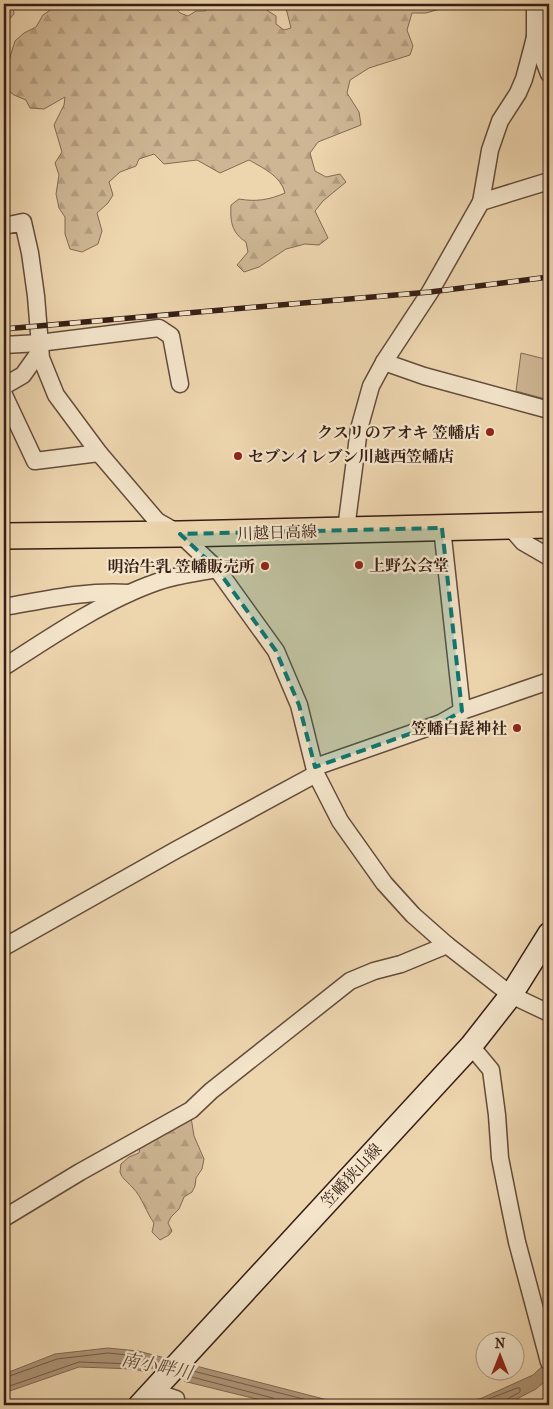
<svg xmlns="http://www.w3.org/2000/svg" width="553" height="1409" font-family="'IM FELL French Canon','Noto Serif JP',serif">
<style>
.forest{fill:url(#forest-firs);stroke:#826a54}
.green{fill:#ceb694;stroke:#826a54}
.water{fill:#af977a;stroke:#7f6752}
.pier{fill:#edd5ae}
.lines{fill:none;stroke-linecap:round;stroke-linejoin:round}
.shore{stroke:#725a48;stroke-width:1}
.minor-casing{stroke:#644c3b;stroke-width:19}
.secondary-casing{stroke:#361e15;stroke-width:25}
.primary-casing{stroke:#361e15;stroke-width:28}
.minor{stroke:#f3e4ca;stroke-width:16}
.secondary{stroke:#f3e4ca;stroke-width:22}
.primary{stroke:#edd5ae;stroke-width:25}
.rail-casing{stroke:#361e15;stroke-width:5.5}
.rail{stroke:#f3e4ca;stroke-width:4;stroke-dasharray:11;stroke-linecap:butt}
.marked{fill:#0f766e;fill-opacity:0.2;stroke:#0f766e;stroke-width:4;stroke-dasharray:10 6;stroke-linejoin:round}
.poi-dot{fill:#8f2418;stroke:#f3e4ca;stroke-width:2}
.labels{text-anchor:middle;stroke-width:4.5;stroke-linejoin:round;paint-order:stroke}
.poi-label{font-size:16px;font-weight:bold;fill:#361e15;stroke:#f3e4ca;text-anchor:end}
.street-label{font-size:16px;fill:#361e15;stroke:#f3e4ca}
.water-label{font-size:18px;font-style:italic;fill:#604838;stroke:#f3e4ca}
</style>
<defs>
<pattern id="forest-firs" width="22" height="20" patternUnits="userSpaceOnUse" patternTransform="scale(1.25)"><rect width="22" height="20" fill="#ceb694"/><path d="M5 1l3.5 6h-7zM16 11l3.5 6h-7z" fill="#b29c7f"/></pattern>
</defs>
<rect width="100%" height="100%" fill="#edd5ae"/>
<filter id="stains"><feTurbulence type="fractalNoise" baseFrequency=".004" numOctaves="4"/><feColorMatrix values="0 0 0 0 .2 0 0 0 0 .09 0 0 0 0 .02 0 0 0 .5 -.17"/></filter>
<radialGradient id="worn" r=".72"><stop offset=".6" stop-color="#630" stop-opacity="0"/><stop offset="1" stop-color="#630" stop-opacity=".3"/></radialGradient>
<g class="forest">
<path d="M4,4H13L14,14L4,25Z"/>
<path d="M59,4H175L174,6L180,13L188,16L196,11H205L215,4H263L265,9L276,16V24L284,30L291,28L285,4H457L426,13H412L407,30L413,46L410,55L369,68L350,80L347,93L359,112L361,125L318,142L310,153L315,171L326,177L340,174L346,182L323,201L315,211L328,238L319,245L305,244L286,249L259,267L244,272L237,265L248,252L246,242C232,233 230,222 231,205L239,199C256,202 269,200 285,193C281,176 263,168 249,160L220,173L197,160L164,164L154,154L139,159L136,166L120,172L109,182L113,195L108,203L97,213L102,231L98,244L82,252L70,249L65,234V217L59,208L56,194L59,175L55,163L62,152L54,125L64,105L65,97L44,109L30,108L26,100L14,95L4,87L6,70L15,41L24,33L36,27L43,15Z"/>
<path d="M191,1117L194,1136L204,1159L202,1169L196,1178L195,1186L192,1192L184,1197L179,1209L171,1217L168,1223L172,1231L169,1235L160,1240L152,1232L154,1223C146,1212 142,1197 133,1188C129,1183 122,1179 120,1172C120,1169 121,1167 121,1164L129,1157L139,1153L140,1147Z"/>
</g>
<path class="green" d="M521,353L549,360V400L516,391Z"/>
<g class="water">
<path d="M108,1348L138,1351L347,1405H281L134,1369L79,1367L4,1393V1374L55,1354Z"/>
<path d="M549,1360V1378L536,1389L505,1405H454L482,1398L533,1375Z"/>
</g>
<path class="pier" d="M165,1356L200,1365L183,1383L146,1374Z"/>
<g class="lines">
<g class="shore">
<path d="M189,1370L327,1405"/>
<path d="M184,1375L273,1398L276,1401L277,1405"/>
<path d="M4,1378L57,1359L108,1353L137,1356L162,1363"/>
<path d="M4,1388L79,1362L134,1364L156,1369"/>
<path d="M473,1405L517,1388H520V1392L506,1400L504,1405"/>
</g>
<g class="minor-casing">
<g id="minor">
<path d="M535,37L549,74"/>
<path d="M481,202L549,181"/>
<path d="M4,226L23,222L30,253L36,296L41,358L56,395L99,453L157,521L180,534L217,569L276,651L299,705L316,774L340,821L384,883L413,915L447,945L511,995L549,1013"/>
<path d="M4,345L39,343L159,328L171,336L180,384"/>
<path d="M384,362L424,376L549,410"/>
<path d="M4,386L23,375L40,351"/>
<path d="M4,395L35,461L99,453"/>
<path d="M509,526L523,542L549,557"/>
<path d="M442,528L462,711"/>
<path d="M346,529L359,429L371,386L384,362L430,292L481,202L490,150L500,121L518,93L524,79L532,49L535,37V4"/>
<path d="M4,607C45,600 86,590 129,593"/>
<path d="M4,667C50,637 105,600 157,582C176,575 197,573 217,569"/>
<path d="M315,767L441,723L462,711L549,681"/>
<path d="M4,947L176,850L316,774"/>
<path d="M471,1046L491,1070L497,1115L500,1158L510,1208L517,1242L549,1362"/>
<path d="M4,1218L80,1172L191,1110L211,1091L350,981L374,971L401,964L447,945"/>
<path d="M153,1391L176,1399L177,1405"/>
</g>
</g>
<g class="secondary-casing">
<path id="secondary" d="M140,1405L471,1046L511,995L549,934"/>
</g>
<g class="primary-casing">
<path id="primary" d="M4,536L180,534L549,525"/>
</g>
<use href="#minor" class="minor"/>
<use href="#secondary" class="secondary"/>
<use href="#primary" class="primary"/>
<g class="rail-casing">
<path id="rail" d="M4,329L430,292L549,277"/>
</g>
<use href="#rail" class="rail"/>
</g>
<path class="marked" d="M442,528L462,711L441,723L315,767L299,705L276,651L217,569L180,534Z"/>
<g class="poi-dot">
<circle cx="490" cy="432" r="5"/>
<circle cx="238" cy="456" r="5"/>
<circle cx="359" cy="565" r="5"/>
<circle cx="265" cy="566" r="5"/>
<circle cx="517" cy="728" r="5"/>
</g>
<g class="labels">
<g class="poi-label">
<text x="480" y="438">クスリのアオキ 笠幡店</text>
<text x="248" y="462" text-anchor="start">セブンイレブン川越西笠幡店</text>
<text x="369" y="571" text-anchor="start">上野公会堂</text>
<text x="255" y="572">明治牛乳 笠幡販売所</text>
<text x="507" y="734">笠幡白髭神社</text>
</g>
<g class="street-label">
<text transform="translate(277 532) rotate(-2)" y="6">川越日高線</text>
<text transform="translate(351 1175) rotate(-47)" y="6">笠幡狭山線</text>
</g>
<g class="water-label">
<text transform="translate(157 1366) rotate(12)" y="6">南小畔川</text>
</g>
</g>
<rect width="553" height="1409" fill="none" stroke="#edd5ae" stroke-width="20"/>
<rect x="5" y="5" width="543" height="1399" fill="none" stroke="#361e15" stroke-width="2.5"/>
<rect x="10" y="10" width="533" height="1389" fill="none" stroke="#361e15"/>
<g transform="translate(500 1356)"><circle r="24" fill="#f3e4ca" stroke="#a79582"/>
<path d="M0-4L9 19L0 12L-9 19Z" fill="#8f2418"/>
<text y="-8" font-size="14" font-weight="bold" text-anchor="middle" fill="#361e15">N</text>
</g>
<rect width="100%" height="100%" filter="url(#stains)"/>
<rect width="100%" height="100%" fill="url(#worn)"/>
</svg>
